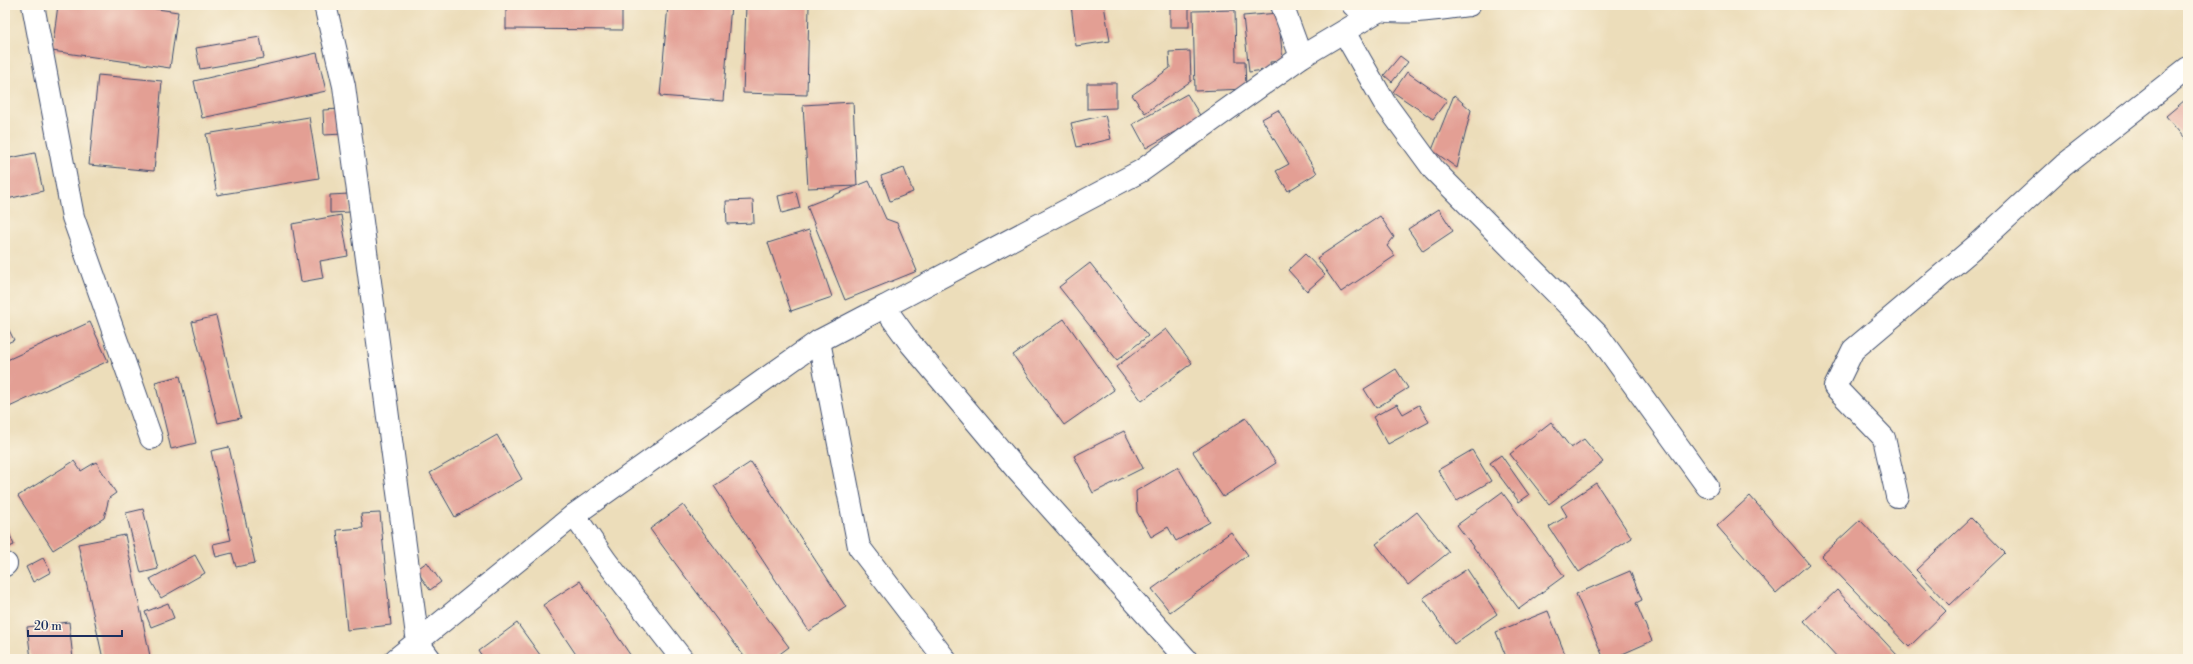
<svg xmlns="http://www.w3.org/2000/svg" width="2193" height="664" font-family="'Libre Bodoni',serif">
<style>
.building{fill:#e39f94}
.lines{fill:none;stroke-linecap:round;stroke-linejoin:round}
.minor-casing{stroke:#3a496c;stroke-width:24}
.minor{stroke:#fff;stroke-width:22}
</style>
<rect width="100%" height="100%" fill="#fcf5e5"/>
<filter id="ink" filterUnits="userSpaceOnUse"><feTurbulence type="fractalNoise" baseFrequency=".025" numOctaves="2"/><feDisplacementMap in="SourceGraphic" scale="8" xChannelSelector="R" yChannelSelector="G"/><feConvolveMatrix kernelMatrix="1 2 1 2 8 2 1 2 1" color-interpolation-filters="sRGB"/></filter>
<filter id="wash" filterUnits="userSpaceOnUse"><feTurbulence type="fractalNoise" baseFrequency=".012" numOctaves="4" result="noise"/><feDisplacementMap in="SourceGraphic" scale="16" xChannelSelector="R" yChannelSelector="G"/><feGaussianBlur stdDeviation="0.9" result="paint"/><feColorMatrix in="noise" values="0 0 0 0 0 0 0 0 0 0 0 0 0 0 0 0 0 1.4 0 .05"/><feComposite in="paint" operator="in"/></filter>
<g filter="url(#wash)">
<rect width="100%" height="100%" fill="#ecddba"/>
<g id="blocks">
<g class="building">
<path d="M58,5H130L178,12L170,68L52,51Z"/>
<path d="M506,5H622V30L506,29Z"/>
<path d="M668,5H731L723,101L660,96Z"/>
<path d="M746,5H809L807,95L743,93Z"/>
<path d="M1071,5H1104L1110,41L1076,46Z"/>
<rect x="1170" y="5" width="19" height="22"/>
<path d="M1235,10L1236,61H1245L1246,89L1195,91L1193,11Z"/>
<path d="M1278,13L1283,61L1270,62L1271,69L1249,72L1243,16Z"/>
<path d="M260,37L264,58L200,69L196,48Z"/>
<path d="M1190,51L1191,81L1145,113L1132,95L1170,68L1169,52Z"/>
<path d="M317,53L326,91L202,118L194,81Z"/>
<path d="M1400,56L1408,62L1392,82L1384,75Z"/>
<path d="M1407,72L1447,100L1433,119L1393,92Z"/>
<path d="M98,75L162,81L154,171L89,165Z"/>
<path d="M1087,83H1116V108L1087,109Z"/>
<path d="M1187,94L1201,117L1146,148L1133,124Z"/>
<path d="M1454,95L1471,110L1457,168L1432,150Z"/>
<path d="M2185,100L2188,104V143L2166,116Z"/>
<path d="M853,102L857,186L808,188L803,105Z"/>
<path d="M341,109L343,134L324,135L323,110Z"/>
<path d="M1278,110L1317,173L1288,191L1276,171L1289,164L1262,119Z"/>
<path d="M1105,115L1111,139L1077,147L1071,123Z"/>
<path d="M309,117L319,178L217,195L206,134Z"/>
<path d="M35,153L43,191L7,199L5,159Z"/>
<path d="M904,168L913,192L890,201L881,176Z"/>
<path d="M869,181L886,219L897,223L917,271L845,300L807,206Z"/>
<path d="M796,192L800,208L782,213L778,196Z"/>
<path d="M349,194L350,212L330,213V195Z"/>
<path d="M753,200L754,223L727,224L726,201Z"/>
<path d="M1439,209L1453,231L1423,251L1408,229Z"/>
<path d="M341,215L348,256L320,261L323,278L301,282L292,224Z"/>
<path d="M1380,216L1394,237L1387,246L1395,256L1341,292L1317,258Z"/>
<path d="M809,230L832,297L791,311L768,243Z"/>
<path d="M1305,254L1325,275L1307,291L1288,270Z"/>
<path d="M1090,263L1148,336L1117,360L1059,287Z"/>
<path d="M216,316L241,418L218,423L192,322Z"/>
<path d="M1064,319L1114,390L1064,425L1013,355Z"/>
<path d="M5,322L14,340L5,344Z"/>
<path d="M90,322L108,361L5,409V361Z"/>
<path d="M1166,329L1192,363L1142,401L1116,367Z"/>
<path d="M1396,369L1408,388L1376,408L1364,389Z"/>
<path d="M180,376L196,443L171,449L155,382Z"/>
<path d="M1397,404L1403,414L1419,405L1429,422L1388,444L1373,417Z"/>
<path d="M1246,418L1276,463L1223,497L1193,452Z"/>
<path d="M1551,422L1571,448L1584,439L1603,462L1549,504L1510,454Z"/>
<path d="M1124,431L1143,468L1093,493L1074,456Z"/>
<path d="M497,435L522,479L455,517L430,473Z"/>
<path d="M229,447L255,563L236,567L232,553L216,557L213,544L231,540L211,451Z"/>
<path d="M1472,450L1491,481L1457,501L1438,470Z"/>
<path d="M1501,455L1529,495L1519,502L1490,463Z"/>
<path d="M74,461L81,471L96,462L116,493L109,498L104,518L53,550L18,496Z"/>
<path d="M751,462L846,607L809,631L714,486Z"/>
<path d="M1178,467L1210,522L1176,541L1168,527L1151,537L1137,512L1136,491Z"/>
<path d="M1596,483L1632,538L1579,572L1549,527L1567,516L1561,506Z"/>
<path d="M1502,492L1564,576L1519,609L1457,525Z"/>
<path d="M1750,496L1809,564L1776,593L1717,526Z"/>
<path d="M683,505L789,647L773,659H746L650,529Z"/>
<path d="M143,509L158,569L141,573L126,513Z"/>
<path d="M1417,512L1449,552L1408,585L1376,544Z"/>
<path d="M380,513L391,625L347,630L337,530L363,528L361,514Z"/>
<path d="M1971,518L2005,553L1950,605L1916,570Z"/>
<path d="M1860,520L1946,611L1909,647L1821,556Z"/>
<path d="M5,523L14,545L5,549Z"/>
<path d="M1231,532L1248,555L1170,612L1152,589Z"/>
<path d="M125,535L150,656L135,659H103L78,544Z"/>
<path d="M195,555L205,573L161,598L150,579Z"/>
<path d="M43,558L51,572L33,582L26,567Z"/>
<path d="M427,562L441,582L430,590L416,570Z"/>
<path d="M1467,569L1497,614L1454,644L1423,598Z"/>
<path d="M1630,571L1642,600L1636,603L1652,641L1611,659H1604L1576,594Z"/>
<path d="M580,581L633,659H579L543,605Z"/>
<path d="M1837,590L1897,655L1893,659H1839L1804,621Z"/>
<path d="M168,603L174,618L151,627L145,612Z"/>
<path d="M1548,611L1567,659H1507L1496,632Z"/>
<path d="M69,622L73,659H31L27,627Z"/>
<path d="M517,623L543,659H484L479,651Z"/>
</g>
</g>
</g>
<g filter="url(#ink)">
<use href="#blocks" fill-opacity="0" stroke="#3a496c" stroke-width="1"/>
<g class="lines">
<g class="minor-casing">
<g id="minor">
<path d="M33,5L73,217L151,438"/>
<path d="M325,5L344,86L418,643L430,659"/>
<path d="M1282,5L1301,57"/>
<path d="M1353,5C1395,16 1427,11 1469,5"/>
<path d="M1344,32L1384,102L1434,170L1597,334L1707,486"/>
<path d="M819,341L859,547L945,659"/>
<path d="M1897,496L1884,438L1835,387L1853,350L1976,246L2064,165L2188,68"/>
<path d="M574,515L606,561L682,659"/>
<path d="M5,565L6,564"/>
<path d="M396,659L574,515L819,341L884,307"/>
<path d="M1186,659L1017,470L911,344L884,307L1141,171L1301,57L1378,11"/>
</g>
</g>
<use href="#minor" class="minor"/>
</g>
</g>
<rect width="2193" height="664" fill="none" stroke="#fcf5e5" stroke-width="20"/>
<path d="M28 630v6h94v-6" fill="none" stroke="#1b2f5e" stroke-width="2"/>
<text x="34" y="630" font-size="12" fill="#1b2f5e" stroke="#fcf5e5" stroke-width="3" paint-order="stroke">20 m</text>
</svg>
